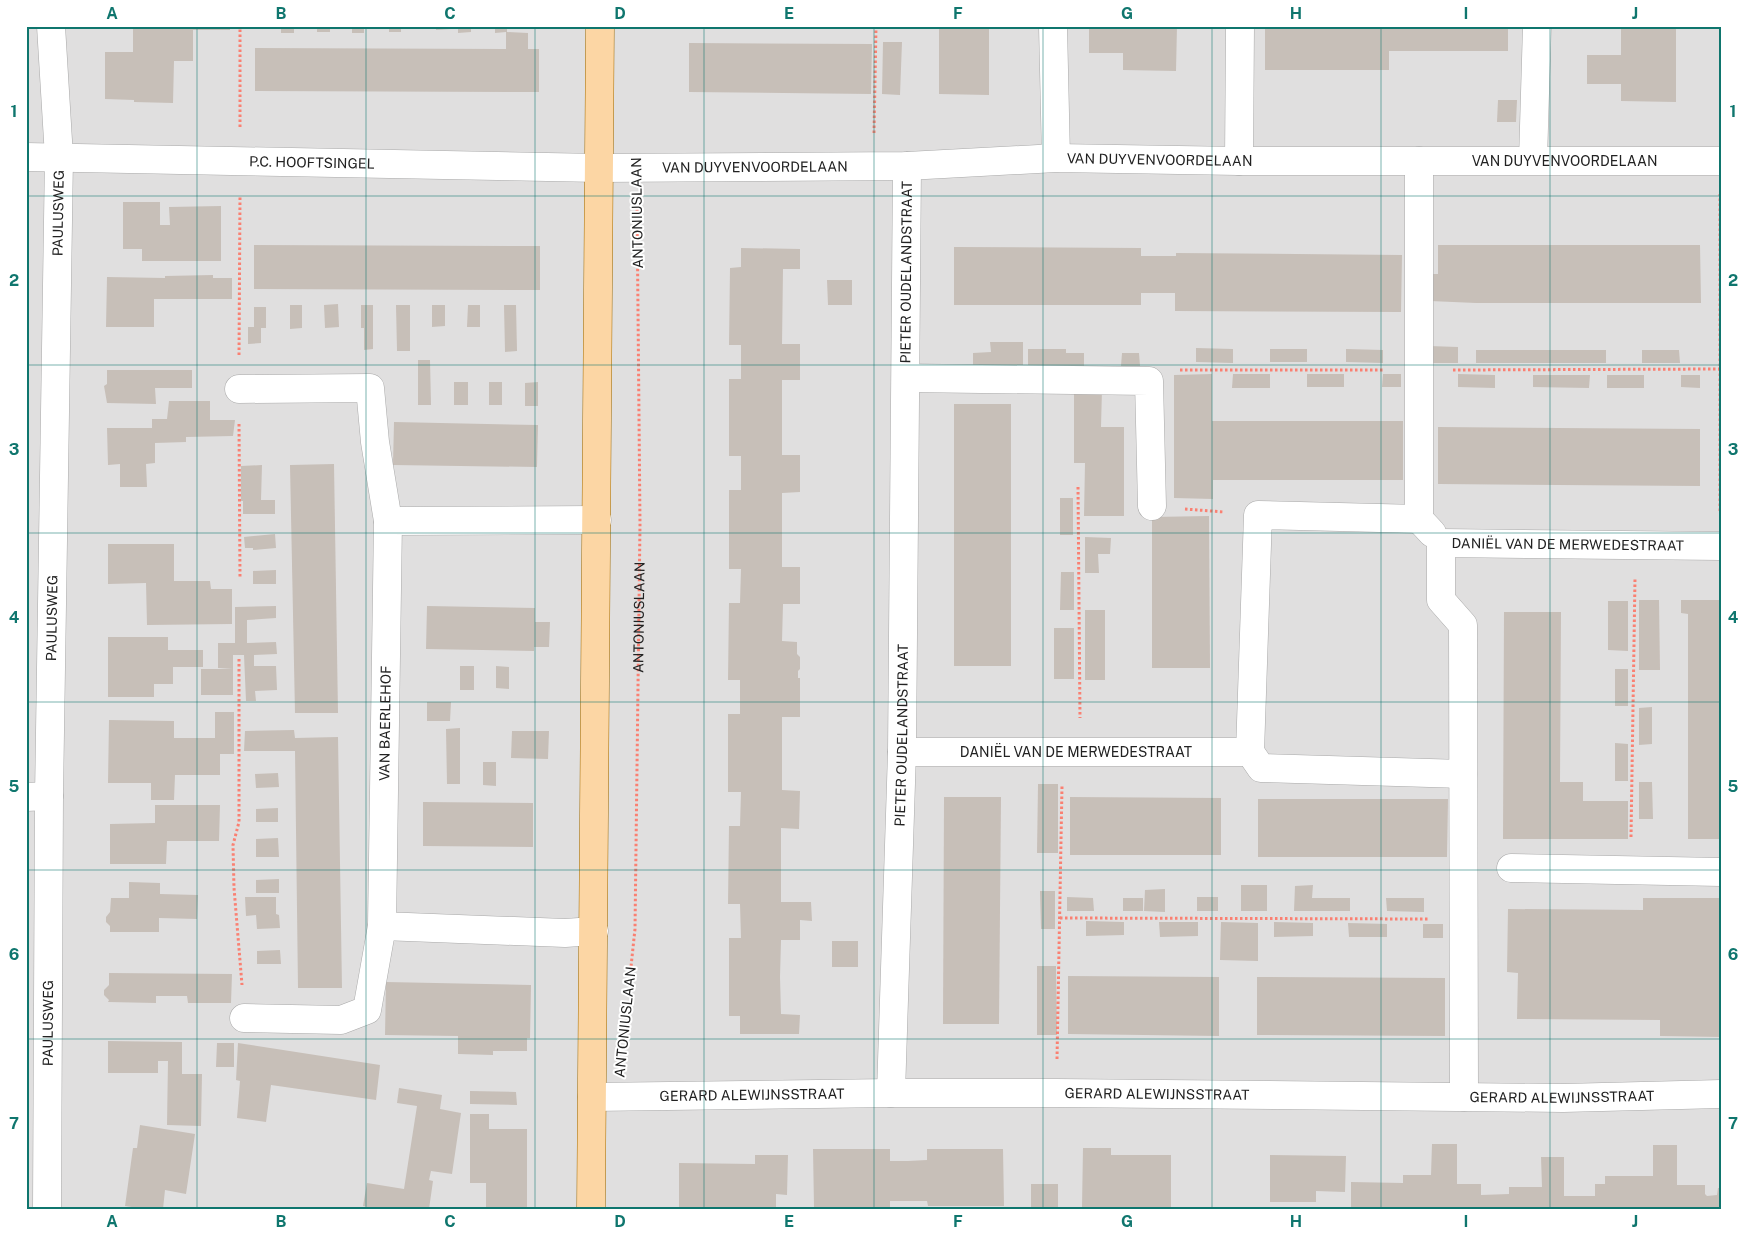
<svg xmlns="http://www.w3.org/2000/svg" width="1747" height="1235" font-family="'Public Sans',sans-serif">
<style>
.residential{fill:#e0dfdf}
.building{fill:#c7bfb8}
.lines{fill:none;stroke-linecap:round;stroke-linejoin:round}
.minor-casing{stroke:#a9a9a9;stroke-width:29}
.major-casing{stroke:#a06b00;stroke-width:29}
.path{stroke:#fa8072;stroke-width:3;stroke-dasharray:2.5 2.5;stroke-linecap:butt}
.minor{stroke:#fff;stroke-width:28}
.major{stroke:#fcd6a4;stroke-width:28}
.grid{fill:none;stroke:#0f766e;stroke-width:1;stroke-opacity:0.55}
.labels{text-anchor:middle;stroke-width:4;stroke-linejoin:round;paint-order:stroke}
.street-label{font-size:14px;fill:#222;stroke:#fff}
.neatline{fill:none;stroke:#0f766e;stroke-width:2}
.grid-label{font-size:16px;text-anchor:middle;font-weight:bold;fill:#0f766e}
</style>
<rect width="100%" height="100%" fill="#f2efe9"/>
<rect class="residential" x="26" y="26" width="1695" height="1183"/>
<g class="building">
<path d="M133,26H230V30H193V61H174L173,103L134,102V100L105,99V52H133Z"/>
<rect x="281" y="26" width="13" height="7"/>
<rect x="317" y="26" width="13" height="6"/>
<rect x="352" y="26" width="12" height="7"/>
<rect x="389" y="26" width="12" height="6"/>
<path d="M436,26H451V29L436,30Z"/>
<path d="M458,26H471V32L458,33Z"/>
<path d="M495,26H507V32L528,33V49H539V92L255,91V48L506,49V32L495,33Z"/>
<path d="M939,26H989V95L939,94Z"/>
<path d="M1089,26H1177L1176,71L1123,70V53H1089Z"/>
<path d="M1265,26H1508V51H1389V70H1265Z"/>
<path d="M1621,26H1676V102L1621,101V84H1587V55H1621Z"/>
<path d="M883,42H902L900,95L882,94Z"/>
<path d="M689,43L872,44L871,94L689,92Z"/>
<path d="M1498,100H1517L1516,122H1497Z"/>
<path d="M123,202H160V225H170L169,207L221,206V261H142V249H123Z"/>
<path d="M254,245L540,246V290L254,289Z"/>
<path d="M1438,245H1700L1701,303H1476L1430,301L1431,274H1438Z"/>
<path d="M954,247L1141,248V256H1176V253L1402,255L1401,312L1175,311V293H1141V305H954Z"/>
<path d="M741,248L800,249V269H783L782,344H800V380H782V455H800V492L782,493V567H800V604H783L782,641L797,642V654L800,657V669L798,671V678H800V717H782V790L800,791L799,829L781,828V902H811L812,921L800,920V940H781L780,977L781,1014L800,1015L799,1034H740V1016H729V938H741L740,904H728L729,826H740L741,792H728V714H740V680H728L729,603H740L741,569H729V490H741V456H729V379H741V345H729L730,268L741,267Z"/>
<path d="M213,275V278H232V299H154V327H106L107,277L165,278V276Z"/>
<path d="M827,280H852V305H828Z"/>
<path d="M338,304L339,327L325,328L324,305Z"/>
<path d="M290,305H302V328L290,329Z"/>
<path d="M361,305H373V349L364,350V328H361Z"/>
<path d="M396,305H410V351H397Z"/>
<path d="M432,305H445V326L432,327Z"/>
<path d="M468,305H480V327H467Z"/>
<path d="M504,305H516L517,351L505,352Z"/>
<path d="M254,307H266V328H261V343L248,344V327H254Z"/>
<path d="M990,342H1023V365H973V353L991,352Z"/>
<path d="M1429,346L1458,347V363H1429Z"/>
<path d="M1196,348L1233,349V363L1196,362Z"/>
<path d="M1028,349H1066V353H1084V366L1028,365Z"/>
<rect x="1270" y="349" width="37" height="13"/>
<path d="M1346,349L1383,350V363L1346,362Z"/>
<rect x="1476" y="350" width="130" height="13"/>
<path d="M1642,350H1679L1680,363H1642Z"/>
<path d="M1122,353H1139L1140,366H1121Z"/>
<path d="M418,360H430L431,405H418Z"/>
<path d="M107,370H192V388H155L156,404L107,403L104,386L107,384Z"/>
<path d="M1212,374V421H1403V480H1213V499L1174,498V375Z"/>
<path d="M1233,374H1270V388H1232Z"/>
<rect x="1307" y="374" width="37" height="13"/>
<path d="M1383,374H1401V387H1382Z"/>
<path d="M1458,374L1495,375V388L1458,387Z"/>
<path d="M1533,375H1590L1589,388L1533,387Z"/>
<rect x="1607" y="375" width="37" height="13"/>
<path d="M1681,375H1700V388L1681,387Z"/>
<rect x="454" y="382" width="14" height="23"/>
<rect x="489" y="382" width="13" height="23"/>
<path d="M538,382V406H525V383Z"/>
<path d="M1074,389H1102L1101,427H1124V516H1084L1085,463H1074Z"/>
<path d="M169,401H210V420H235L233,436L186,437V442L155,443V463L146,464L147,487H120V464L108,465L107,428H152V419H167Z"/>
<rect x="954" y="404" width="57" height="262"/>
<path d="M394,422L538,425L537,467L393,465Z"/>
<path d="M1438,427L1700,429V486L1438,484Z"/>
<path d="M334,464L338,713H295L290,465Z"/>
<path d="M262,465L261,500H275V514H243V501H241V466Z"/>
<rect x="1060" y="498" width="13" height="37"/>
<path d="M1209,516L1210,668H1152V517Z"/>
<path d="M275,534L276,548L253,550V548H245L244,537Z"/>
<path d="M1085,537L1111,538L1110,554H1098L1099,573H1085Z"/>
<path d="M108,544H174V581H210L211,589H232V624L147,625L146,583L108,584Z"/>
<path d="M276,570V584H253V571Z"/>
<path d="M1061,572H1074V610H1060Z"/>
<path d="M1639,600H1659L1660,670H1639Z"/>
<path d="M1681,600H1721V839H1688V614L1681,613Z"/>
<path d="M1608,601H1628V651L1608,650Z"/>
<path d="M276,606V618L247,620V643L276,642L277,654L254,655V666H276L277,690L255,691L256,701H246L244,655H233V669L218,668V643H235V607Z"/>
<path d="M427,606L535,608V622H550L549,647H534V651L426,649Z"/>
<rect x="1085" y="610" width="20" height="70"/>
<path d="M1504,612H1561L1560,782H1583V801H1628V839H1503Z"/>
<rect x="1054" y="628" width="20" height="51"/>
<path d="M108,637H168V650H203V667H173V684H154V697H108Z"/>
<rect x="460" y="666" width="14" height="24"/>
<path d="M496,666L509,667V689L496,688Z"/>
<rect x="201" y="669" width="32" height="26"/>
<rect x="1615" y="669" width="13" height="37"/>
<path d="M427,702H451L450,721H427Z"/>
<path d="M1652,707V744L1639,745V708Z"/>
<path d="M215,712H234V754H220V775H175L174,800H151V783H108L109,720L174,721V738H215Z"/>
<path d="M460,728V784H447L446,729Z"/>
<path d="M294,730L295,738L338,737L342,988H298L295,751H244L245,731Z"/>
<path d="M512,731H549L548,759L511,758Z"/>
<path d="M1615,743L1628,744V781H1615Z"/>
<path d="M483,762H496V786L483,785Z"/>
<path d="M278,773L279,787L256,788L255,774Z"/>
<path d="M1639,782H1652L1653,819H1639Z"/>
<path d="M1038,784H1058V853H1037Z"/>
<path d="M944,797H1001L999,1024H943Z"/>
<path d="M1070,797L1221,798V855H1070Z"/>
<path d="M1258,799H1448L1447,857H1258Z"/>
<path d="M423,802L533,803V847L423,846Z"/>
<path d="M155,805H220L219,841H167L166,864H110V824L155,823Z"/>
<path d="M278,808V822H256V809Z"/>
<path d="M278,838L279,857H256V839Z"/>
<path d="M279,879V893H256V880Z"/>
<path d="M129,882L160,883V894L198,895L197,919L159,918V932H110V926L106,922V917L110,912L111,898H129Z"/>
<rect x="1241" y="885" width="26" height="26"/>
<path d="M1313,885L1312,898H1350V911H1294L1295,886Z"/>
<path d="M1165,889V912L1144,911L1145,890Z"/>
<path d="M1040,891H1055V929H1041Z"/>
<path d="M245,897H276V914L279,915L280,928L257,929L256,915L246,916Z"/>
<path d="M1067,897L1093,898L1094,911H1067Z"/>
<rect x="1197" y="897" width="21" height="14"/>
<rect x="1123" y="898" width="20" height="13"/>
<path d="M1386,898H1424V912L1387,911Z"/>
<path d="M1643,898H1721V1037L1660,1036V1020L1517,1019L1518,973L1507,972L1508,909L1643,910Z"/>
<path d="M1086,921L1124,922V935L1086,936Z"/>
<path d="M1159,922H1198V936L1160,937Z"/>
<path d="M1221,922L1258,923V961L1220,960Z"/>
<path d="M1274,922L1313,923V936L1274,937Z"/>
<path d="M1348,923L1387,924V937H1349Z"/>
<rect x="1423" y="924" width="20" height="14"/>
<rect x="832" y="941" width="26" height="26"/>
<path d="M280,950L281,964H257V951Z"/>
<path d="M1037,966H1056L1057,1035H1037Z"/>
<path d="M109,973L232,974L231,1003H188L187,996H156V1003L108,1002L109,1000L104,995V990L109,985Z"/>
<path d="M1068,976L1219,977V1036L1068,1034Z"/>
<path d="M1257,977L1445,978V1036L1257,1035Z"/>
<path d="M386,982L531,985L530,1038H527V1051H493V1055L458,1054V1036L385,1035Z"/>
<path d="M108,1041L182,1042V1074H202L201,1126L167,1125L168,1061H158V1073H108Z"/>
<path d="M217,1043H234V1067H216Z"/>
<path d="M238,1043L380,1065L376,1100L271,1085L266,1122L237,1118L240,1081L236,1080Z"/>
<path d="M399,1088L442,1095L440,1109L461,1113L452,1174L431,1171L429,1180L433,1181L429,1209H376L363,1206L367,1183L404,1189L417,1106L397,1103Z"/>
<path d="M470,1091L516,1092L517,1105L470,1104Z"/>
<path d="M470,1114H489V1129H527V1209H486V1183H470Z"/>
<path d="M140,1125L195,1134L186,1194L165,1190L163,1209H145L125,1206L133,1148H137Z"/>
<path d="M1432,1144H1457V1184H1481V1195L1509,1194V1187H1542L1541,1157H1564V1196H1595V1184H1605V1176H1653V1145H1677V1185H1705V1194L1707,1196L1717,1195L1718,1188H1721V1209H1351V1182L1403,1183V1175H1431Z"/>
<path d="M1083,1148H1111V1155H1171V1207H1082Z"/>
<path d="M813,1149H890V1161H908L927,1160V1149H1003L1004,1206H928L927,1201H890V1207H814Z"/>
<path d="M755,1155H788L787,1195L776,1194V1209H679V1163L755,1164Z"/>
<path d="M1270,1155L1346,1156L1345,1192L1316,1191V1202H1270Z"/>
<rect x="1031" y="1184" width="27" height="25"/>
</g>
<g class="lines">
<g class="minor-casing">
<g id="minor">
<path d="M1053,26L1056,158"/>
<path id="s2" d="M26,157L599,168L907,166L1056,158L1239,161H1721"/>
<path d="M1533,160L1537,26"/>
<path d="M1239,161L1240,26"/>
<path d="M1419,161V519L1432,533"/>
<path d="M906,378L1149,381L1152,506"/>
<path d="M239,389L370,388L375,442L388,521"/>
<path d="M1419,519L1258,515L1250,752L1261,768L1463,774"/>
<path id="s3" d="M902,752H1250"/>
<path d="M26,797L49,796"/>
<path d="M1511,868L1721,872"/>
<path id="s4" d="M594,931L565,933L382,926L388,521L597,520"/>
<path d="M244,1018L341,1020L367,1010L382,926"/>
<path id="s5" d="M891,1093L902,752L907,166"/>
<path id="s6" d="M592,1097L891,1093H1057L1563,1098L1721,1094"/>
<path id="s7" d="M1464,1097L1463,625L1441,600V543L1721,546"/>
<path id="s8" d="M47,1209L49,796L59,157L51,26"/>
</g>
</g>
<g class="major-casing">
<path id="major" d="M591,1209L600,26"/>
</g>
<g class="path">
<path d="M240,127V26"/>
<path d="M874,133L876,26"/>
<path d="M239,355L240,196"/>
<path d="M1180,370H1384"/>
<path d="M1453,370L1720,369"/>
<path d="M239,424L240,578"/>
<path d="M1078,487L1080,718"/>
<path d="M1185,509L1224,512"/>
<path d="M1720,511V194"/>
<path d="M239,659V822L233,845L234,888L242,985"/>
<path d="M1631,837L1635,578"/>
<path d="M1060,918L1429,919"/>
<path id="s1" d="M630,976L635,929L640,524L637,203"/>
<path d="M1057,1059L1062,786"/>
</g>
<use href="#minor" class="minor"/>
<use href="#major" class="major"/>
</g>
<path class="grid" d="M197,26V1209M366,26V1209M535,26V1209M704,26V1209M874,26V1209M1043,26V1209M1212,26V1209M1381,26V1209M1550,26V1209M26,196H1721M26,365H1721M26,533H1721M26,702H1721M26,870H1721M26,1039H1721"/>
<g class="labels">
<g class="street-label">
<text dy="5" stroke="none"><textPath href="#s2" startOffset="1134">VAN DUYVENVOORDELAAN</textPath></text>
<text dy="5" stroke="none"><textPath href="#s2" startOffset="1539">VAN DUYVENVOORDELAAN</textPath></text>
<text dy="5" stroke="none"><textPath href="#s2" startOffset="286">P.C. HOOFTSINGEL</textPath></text>
<text dy="5" stroke="none"><textPath href="#s2" startOffset="729">VAN DUYVENVOORDELAAN</textPath></text>
<text dy="5" stroke="none"><textPath href="#s8" startOffset="996">PAULUSWEG</textPath></text>
<text transform="translate(637 213) rotate(-91)" y="5">ANTONIUSLAAN</text>
<text dy="5" stroke="none"><textPath href="#s5" startOffset="821">PIETER OUDELANDSTRAAT</textPath></text>
<text dy="5" stroke="none"><textPath href="#s7" startOffset="689">DANIËL VAN DE MERWEDESTRAAT</textPath></text>
<text dy="5" stroke="none"><textPath href="#s8" startOffset="591">PAULUSWEG</textPath></text>
<text dy="5" stroke="none"><textPath href="#s1" startOffset="359">ANTONIUSLAAN</textPath></text>
<text dy="5" stroke="none"><textPath href="#s4" startOffset="415">VAN BAERLEHOF</textPath></text>
<text dy="5" stroke="none"><textPath href="#s5" startOffset="358">PIETER OUDELANDSTRAAT</textPath></text>
<text dy="5" stroke="none"><textPath href="#s3" startOffset="174">DANIËL VAN DE MERWEDESTRAAT</textPath></text>
<text dy="5" stroke="none"><textPath href="#s8" startOffset="186">PAULUSWEG</textPath></text>
<text transform="translate(625 1022) rotate(-84)" y="5">ANTONIUSLAAN</text>
<text dy="5" stroke="none"><textPath href="#s6" startOffset="160">GERARD ALEWIJNSSTRAAT</textPath></text>
<text dy="5" stroke="none"><textPath href="#s6" startOffset="565">GERARD ALEWIJNSSTRAAT</textPath></text>
<text dy="5" stroke="none"><textPath href="#s6" startOffset="970">GERARD ALEWIJNSSTRAAT</textPath></text>
</g>
</g>
<rect width="1747" height="1235" fill="none" stroke="#ffffff" stroke-width="55"/>
<rect x="28" y="28" width="1692" height="1180" class="neatline"/>
<g class="grid-label">
<text x="112" y="19">A</text>
<text x="281" y="19">B</text>
<text x="450" y="19">C</text>
<text x="620" y="19">D</text>
<text x="789" y="19">E</text>
<text x="958" y="19">F</text>
<text x="1127" y="19">G</text>
<text x="1296" y="19">H</text>
<text x="1466" y="19">I</text>
<text x="1635" y="19">J</text>
<text x="14" y="117">1</text>
<text x="1733" y="117">1</text>
<text x="14" y="286">2</text>
<text x="1733" y="286">2</text>
<text x="14" y="455">3</text>
<text x="1733" y="455">3</text>
<text x="14" y="623">4</text>
<text x="1733" y="623">4</text>
<text x="14" y="792">5</text>
<text x="1733" y="792">5</text>
<text x="14" y="960">6</text>
<text x="1733" y="960">6</text>
<text x="14" y="1129">7</text>
<text x="1733" y="1129">7</text>
<text x="112" y="1227">A</text>
<text x="281" y="1227">B</text>
<text x="450" y="1227">C</text>
<text x="620" y="1227">D</text>
<text x="789" y="1227">E</text>
<text x="958" y="1227">F</text>
<text x="1127" y="1227">G</text>
<text x="1296" y="1227">H</text>
<text x="1466" y="1227">I</text>
<text x="1635" y="1227">J</text>
</g>
</svg>
